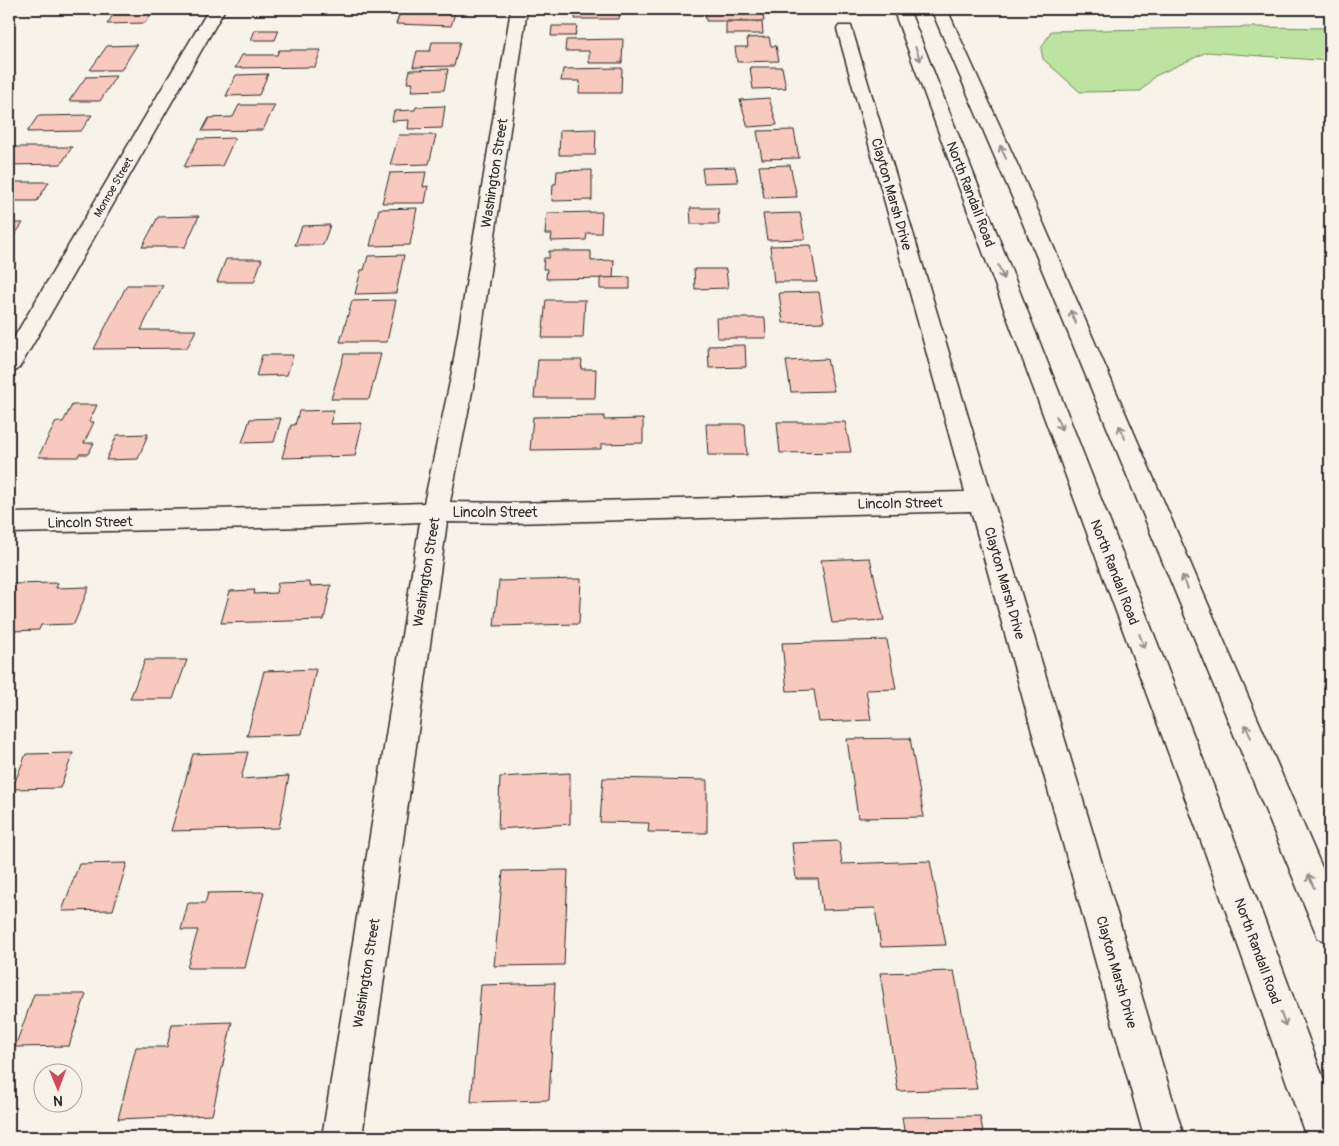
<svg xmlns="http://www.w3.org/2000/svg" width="1339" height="1146" font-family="Pangolin,sans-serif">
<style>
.green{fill:#bce39f;stroke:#748765}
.building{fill:#f8c9be;stroke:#2b2b2b}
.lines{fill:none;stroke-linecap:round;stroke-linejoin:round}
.minor-casing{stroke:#2b2b2b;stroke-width:3}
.major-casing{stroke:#2b2b2b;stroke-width:3}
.minor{fill:#f7f3e8;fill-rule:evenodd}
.major{fill:#f7f3e8;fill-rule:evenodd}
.oneway{stroke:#918f8a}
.labels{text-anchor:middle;stroke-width:5;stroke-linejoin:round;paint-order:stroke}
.far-street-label{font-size:11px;fill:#2b2b2b;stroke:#f7f3e8}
.street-label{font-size:14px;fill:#2b2b2b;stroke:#f7f3e8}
</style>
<rect width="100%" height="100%" fill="#f7f3e8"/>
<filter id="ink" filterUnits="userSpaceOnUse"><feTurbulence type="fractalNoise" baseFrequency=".02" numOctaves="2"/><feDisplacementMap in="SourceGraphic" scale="10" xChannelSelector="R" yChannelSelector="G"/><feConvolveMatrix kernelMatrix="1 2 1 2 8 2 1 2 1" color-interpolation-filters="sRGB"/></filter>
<g filter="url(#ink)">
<path class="green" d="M1254,27L1330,28V61L1207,52L1155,76L1141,91L1080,92L1043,59L1041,49L1051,31Z"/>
<g class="building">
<path d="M117,9H155L145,23L107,24Z"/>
<path d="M576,9H620L619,19H575Z"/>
<path d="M705,9H762L764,21H706Z"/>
<path d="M401,10H456L451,26L396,24Z"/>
<path d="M726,22H762L763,34H726Z"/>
<path d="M552,26H577L575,36H551Z"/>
<path d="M255,30H279L275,40H251Z"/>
<path d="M769,37L771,46H776L779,61L737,62L735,47H748L747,38Z"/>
<path d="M623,39L622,63H589V51H565L566,40Z"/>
<path d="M432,42H460L454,66L413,67L417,51H430Z"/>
<path d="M137,45L121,70H90L107,46Z"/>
<path d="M279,50H321L315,67L235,68L242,55H277Z"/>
<path d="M750,67H782L786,88L753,89Z"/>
<path d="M622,68L621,93H579L580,81H561L563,69Z"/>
<path d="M448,69L444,90L411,91L413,83H407L410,70Z"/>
<path d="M268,74L259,95L226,96L236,75Z"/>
<path d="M116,76L100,101H69L86,77Z"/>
<path d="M769,98L777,125L748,127L740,100Z"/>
<path d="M239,105H275L263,130L202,131L209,118L233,117Z"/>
<path d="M445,106L442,128L408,129L409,120L392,121L394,111L415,110L416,107Z"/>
<path d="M92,115L81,131L27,132L38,116Z"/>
<path d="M596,129L595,155H559L560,130Z"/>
<path d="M794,130L799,158L762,159L757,131Z"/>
<path d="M399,135H436L429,164L390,165Z"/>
<path d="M235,138L222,166L184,167L198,139Z"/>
<path d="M14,147H72L61,164L9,165V155Z"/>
<path d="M790,165L797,197L764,198L759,166Z"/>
<path d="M735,167L738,182L704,183L702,168Z"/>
<path d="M592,170V200L552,201L553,184H556L557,171Z"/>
<path d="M426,172L423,187L428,186L425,203H382L390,173Z"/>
<path d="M9,182H49L37,201H9Z"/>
<path d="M417,208L410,245L370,246L379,209Z"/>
<path d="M690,208H718L719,224H691Z"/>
<path d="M602,212L601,233H587L586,240L551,241L552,234H545L547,213Z"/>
<path d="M800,213L805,239L767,240L763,214Z"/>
<path d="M199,216L185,247H142L158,217Z"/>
<path d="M9,223H23L9,243Z"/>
<path d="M330,225L323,245H295L302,226Z"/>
<path d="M811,245L817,282H774L770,246Z"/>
<path d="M549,251H591V261L614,260L613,278L546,279L547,269H543L544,258H549Z"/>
<path d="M404,255L396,293L355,294L361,270H364L368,256Z"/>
<path d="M226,259H262L254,282H217Z"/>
<path d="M694,269H726L728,288L695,289Z"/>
<path d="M630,277V289H600V278Z"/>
<path d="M127,285H163L141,330H196L187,348L94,349Z"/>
<path d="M819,292L824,322L783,323L779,293Z"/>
<path d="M396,300L387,342H340L352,301Z"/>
<path d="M546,300H585L583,338H542Z"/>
<path d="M716,318H765L766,338H717Z"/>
<path d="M745,345L746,367L709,368L708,346Z"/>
<path d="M344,354H381L369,399H331Z"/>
<path d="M262,355H293L287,375L256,376Z"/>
<path d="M827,359L834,391L791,392L786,361Z"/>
<path d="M538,360H582L581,369H596L595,398H534Z"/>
<path d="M72,405H97L89,422H94L84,443H94L88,454H79L78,457H38L56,422H63Z"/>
<path d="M334,410L330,424L362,423L355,456L282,458L291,425H295L299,411Z"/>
<path d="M604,416V420L643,419V443L601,444V449L530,450L533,417Z"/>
<path d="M281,418L274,442L242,443L250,419Z"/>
<path d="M777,422H845L851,452L780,453Z"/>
<path d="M706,424H745L747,455H708Z"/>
<path d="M148,434L138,459L106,460L117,435Z"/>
<path d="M870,558L884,620L832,623L821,560Z"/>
<path d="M581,579L579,624L494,626L499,581Z"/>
<path d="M310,582V586L331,585L324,620L221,623L230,591L255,590L254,594L276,593L278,583Z"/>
<path d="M58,583L56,588L89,587L74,624L41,625L39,630L9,631V584Z"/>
<path d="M887,640L896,689L866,690L871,720L819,722L814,690L787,691L782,643Z"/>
<path d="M145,660H187L173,699H130Z"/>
<path d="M316,669L302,734L247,736L264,671Z"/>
<path d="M910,738L924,817L858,818L847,739Z"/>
<path d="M248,752L241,779L289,776L279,828L171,831L193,754Z"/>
<path d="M73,753L60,788L12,789L26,754Z"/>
<path d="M570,773V824L498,829L500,777Z"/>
<path d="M603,778L707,780V833L648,832L649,823L600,822Z"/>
<path d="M839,841L842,864L930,861L946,945L881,947L875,908L822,910L818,879H796L792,843Z"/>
<path d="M127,863L113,910L62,911L79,864Z"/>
<path d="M568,870L564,965L494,966L503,871Z"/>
<path d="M264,892L245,968H187L198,930H181L188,903H205L208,893Z"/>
<path d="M954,971L977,1089L898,1091L880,973Z"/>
<path d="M555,983L549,1100L471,1102L481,985Z"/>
<path d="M34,994H86L69,1046L15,1047Z"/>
<path d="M232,1022L212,1115L118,1119L136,1047H167L172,1024Z"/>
<path d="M980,1116L984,1137H905L902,1117Z"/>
<path d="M531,1132V1137H466V1133Z"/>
</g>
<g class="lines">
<g class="minor-casing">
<g id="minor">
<path d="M209,9H225L21,365L17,370L9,373V346Z"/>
<path d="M511,9H527L475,377L450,502L512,503L965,492L837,29L839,26H851L1184,1137H1144L971,511L512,523L447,522L362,1137H322L420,522L308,527L9,533V513L308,507L424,503L451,377Z"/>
</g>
</g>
<g class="major-casing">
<g id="major">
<path d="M893,9H909L1235,841L1330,1096V1137H1306L1201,841Z"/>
<path d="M931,9H947L1032,197L1330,886V943L1318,938L1012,197Z"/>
</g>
</g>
<use href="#minor" class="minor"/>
<use href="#major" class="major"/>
</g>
<defs><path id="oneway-shaft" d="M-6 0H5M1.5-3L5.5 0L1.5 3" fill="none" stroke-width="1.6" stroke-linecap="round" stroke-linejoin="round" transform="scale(1.25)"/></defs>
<g class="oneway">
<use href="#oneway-shaft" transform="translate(918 54) rotate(69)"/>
<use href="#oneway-shaft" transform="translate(1003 152) rotate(-114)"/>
<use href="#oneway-shaft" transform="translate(1001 272) rotate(69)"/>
<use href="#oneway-shaft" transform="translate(1073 317) rotate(-113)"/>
<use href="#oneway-shaft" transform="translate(1059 423) rotate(69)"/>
<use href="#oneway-shaft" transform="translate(1122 432) rotate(-113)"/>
<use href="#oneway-shaft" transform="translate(1185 582) rotate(-113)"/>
<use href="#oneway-shaft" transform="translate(1142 641) rotate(69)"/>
<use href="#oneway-shaft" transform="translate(1248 731) rotate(-113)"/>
<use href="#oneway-shaft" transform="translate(1311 881) rotate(-113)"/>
<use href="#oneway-shaft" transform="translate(1283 1019) rotate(70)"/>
</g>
</g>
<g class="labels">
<g class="far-street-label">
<text transform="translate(113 187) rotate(-60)" y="4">Monroe Street</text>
</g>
<g class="street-label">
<text transform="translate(494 173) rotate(-81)" y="5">Washington Street</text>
<text transform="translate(892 194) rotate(74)" y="5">Clayton Marsh Drive</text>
<text transform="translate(971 194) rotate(69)" y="5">North Randall Road</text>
<text transform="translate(900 503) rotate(-1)" y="5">Lincoln Street</text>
<text x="495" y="517">Lincoln Street</text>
<text transform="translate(90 522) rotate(-1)" y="5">Lincoln Street</text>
<text transform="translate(426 572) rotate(-81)" y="5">Washington Street</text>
<text transform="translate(1115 572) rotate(69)" y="5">North Randall Road</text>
<text transform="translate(1005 583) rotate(74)" y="5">Clayton Marsh Drive</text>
<text transform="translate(1258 951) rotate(70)" y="5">North Randall Road</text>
<text transform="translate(1117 972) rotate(74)" y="5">Clayton Marsh Drive</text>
<text transform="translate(366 973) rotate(-81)" y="5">Washington Street</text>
</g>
</g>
<rect width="1339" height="1146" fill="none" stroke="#f7f3e8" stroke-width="30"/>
<rect x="15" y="15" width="1309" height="1116" fill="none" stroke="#2b2b2b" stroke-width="2" filter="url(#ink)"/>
<g transform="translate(58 1088) rotate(179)"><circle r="24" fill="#f7f3e8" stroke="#a5a39c"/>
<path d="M0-4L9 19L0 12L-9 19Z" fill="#d1495b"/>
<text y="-8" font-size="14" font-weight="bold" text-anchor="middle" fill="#2b2b2b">N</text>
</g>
</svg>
